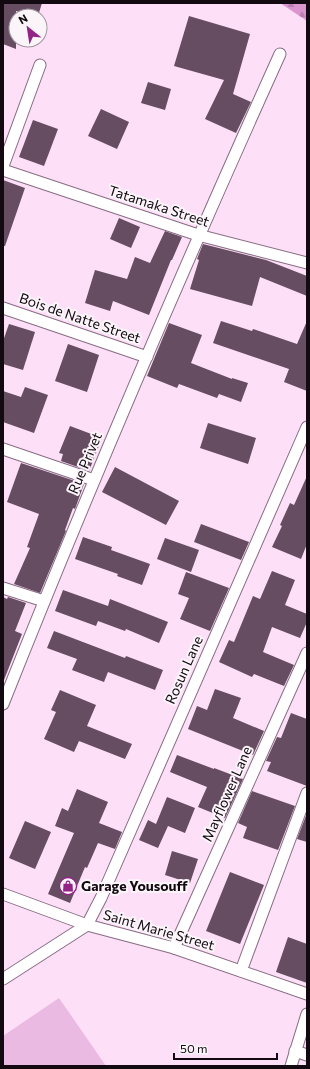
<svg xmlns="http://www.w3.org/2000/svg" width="310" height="1069" font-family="Commissioner,sans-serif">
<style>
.forest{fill:url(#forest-firs)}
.park{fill:#ebbae2}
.building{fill:#664d62}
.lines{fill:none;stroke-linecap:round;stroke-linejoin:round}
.minor-casing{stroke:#886d83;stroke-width:13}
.minor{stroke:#fff;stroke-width:11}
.labels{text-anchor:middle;stroke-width:4;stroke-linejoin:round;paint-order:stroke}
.street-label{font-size:14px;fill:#120911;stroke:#fbf5fa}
.poi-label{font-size:14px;font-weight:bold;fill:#120911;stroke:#fbf5fa;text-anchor:start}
</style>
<defs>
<pattern id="forest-firs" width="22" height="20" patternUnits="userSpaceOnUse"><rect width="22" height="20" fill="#db96d0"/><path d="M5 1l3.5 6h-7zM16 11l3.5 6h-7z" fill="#bb80b2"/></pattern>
</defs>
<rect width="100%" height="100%" fill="#fddff8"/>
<path class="forest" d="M280,3H307V21Z"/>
<path class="park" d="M59,998L106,1066H3V1036Z"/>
<g class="building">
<path d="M3,3H42L38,16H32L16,11V49L3,44Z"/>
<path d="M189,16L250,34L233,94L251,102L236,133L205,119L224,80L174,66Z"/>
<path d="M148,82L171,89L165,110L141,103Z"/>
<path d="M101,109L129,122L117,149L88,136Z"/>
<path d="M33,120L58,129L44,166L19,157Z"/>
<path d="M3,180L25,188L5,246H3Z"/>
<path d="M119,218L140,227L131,248L110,239Z"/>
<path d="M165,231L182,237L172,260H171L149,315L113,301L110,311L85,303L95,270L127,279L135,257L150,263Z"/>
<path d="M203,244L266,260L307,276V296L260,277L252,306L190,289L199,260L197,259Z"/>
<path d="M221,321L252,331L253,329L297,344L307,321V391L284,382L289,369L213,343Z"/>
<path d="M169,323L202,335L191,363L232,379V378L248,383L241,402L219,394L217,398L179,384L177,388L147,376Z"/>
<path d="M9,324L35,332L23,370L3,364V341Z"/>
<path d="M68,344L99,355L87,392L55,381Z"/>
<path d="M25,387L48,395L34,433L3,422V391L21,397Z"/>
<path d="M208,423L256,438L248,464L200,448Z"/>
<path d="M70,426L102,438L89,471L61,461L63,454L59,453Z"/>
<path d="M21,463L84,484L75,509L73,508L65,530L66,531L40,593L14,584L30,548L27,547L39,514L7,502Z"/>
<path d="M115,467L179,501L166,525L102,492Z"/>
<path d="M307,476V544L301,559L272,547L282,526L280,525L290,503L294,505Z"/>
<path d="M201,524L249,542L241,560L194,542Z"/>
<path d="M83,537L112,547L111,550L150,564L142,585L117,576L118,574L75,559Z"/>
<path d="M165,538L199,550L191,572L157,559Z"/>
<path d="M272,571L295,580L285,605L307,614V622L300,638L272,627L263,652L294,665L284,686L254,674L252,677L219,662L229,640L234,642L253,596L260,599Z"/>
<path d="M186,572L229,588L210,631L180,619L189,598L178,594Z"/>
<path d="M63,590L108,606L110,599L168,622L159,643L126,629L125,631L98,621L96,626L55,611Z"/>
<path d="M3,597L7,599L8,597L26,603L15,631L22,634L4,680Z"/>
<path d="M54,631L125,658L126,656L163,670L155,690L108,672L104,682L72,670L77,659L47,648Z"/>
<path d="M215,689L241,698L233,718L264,731L253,755L188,729L197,706L207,710Z"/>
<path d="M60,690L96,705L87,726L132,744L125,759L79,741L74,752L44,739L56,712L51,710Z"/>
<path d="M291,713L307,719V786L267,771L271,762L266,761L277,737L281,738Z"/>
<path d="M177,755L214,769V768L243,779L225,818L198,807L207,787L170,772Z"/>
<path d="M77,789L108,802L99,823L122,832L115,849L98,843L87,868L85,867L70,903L48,894L74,833L55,826L62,808L68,811Z"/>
<path d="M252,791L295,806L278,850L243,838L247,827L238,823Z"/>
<path d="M167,797L195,808L185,833L168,826L158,848L139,840L148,820L156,824Z"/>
<path d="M307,813V842L297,839Z"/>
<path d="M25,821L51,832L35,869L9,858Z"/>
<path d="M172,851L198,859L190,883L165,875Z"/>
<path d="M230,872L264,885L240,944L206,931Z"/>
<path d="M288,937L307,944V983L276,972Z"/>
</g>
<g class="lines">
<g class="minor-casing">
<g id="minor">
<path d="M3,166L40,65"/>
<path d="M3,170L198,235L307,263"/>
<path d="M3,308L147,357"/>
<path d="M3,449L94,480"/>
<path d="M3,588L44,601"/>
<path d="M3,704C90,485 183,269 280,54"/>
<path d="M3,894L87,925L174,948L307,994"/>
<path d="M87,925L101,898L307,427"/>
<path d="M174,948L307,653"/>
<path d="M241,971L307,793"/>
<path d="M3,979L87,925"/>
<path d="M295,1051L307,1055"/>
<path d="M291,1066L307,1014"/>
</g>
</g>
<use href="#minor" class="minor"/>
</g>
<defs>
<g id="shop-ring" transform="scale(0.9)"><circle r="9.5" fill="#fbf5fa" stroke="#912486" stroke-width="1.5"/><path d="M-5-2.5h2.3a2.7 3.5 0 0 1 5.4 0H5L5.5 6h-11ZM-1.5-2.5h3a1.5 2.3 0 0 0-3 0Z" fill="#912486"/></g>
</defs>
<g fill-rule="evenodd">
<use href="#shop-ring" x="68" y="886"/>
</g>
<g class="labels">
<g class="street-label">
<text transform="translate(159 206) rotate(18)" y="5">Tatamaka Street</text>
<text transform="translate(80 318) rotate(19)" y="5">Bois de Natte Street</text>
<text transform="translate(85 463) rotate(-67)" y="5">Rue Privet</text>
<text transform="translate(184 670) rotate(-66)" y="5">Rosun Lane</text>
<text transform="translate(227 794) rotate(-66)" y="5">Mayflower Lane</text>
<text transform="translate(159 930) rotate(16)" y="5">Saint Marie Street</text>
</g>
<g class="poi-label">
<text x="81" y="891">Garage Yousouff</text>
</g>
</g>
<rect width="310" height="1069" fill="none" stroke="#120911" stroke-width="8"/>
<g transform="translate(28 28) rotate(330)"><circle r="19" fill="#fbf5fa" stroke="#9e979d"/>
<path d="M0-3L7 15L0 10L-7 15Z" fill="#912486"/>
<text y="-6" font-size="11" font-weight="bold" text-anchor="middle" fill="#120911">N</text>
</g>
<path d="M174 1053v6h103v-6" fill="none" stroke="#120911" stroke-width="2"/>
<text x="180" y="1053" font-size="12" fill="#120911" stroke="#fbf5fa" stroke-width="3" paint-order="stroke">50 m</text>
</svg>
